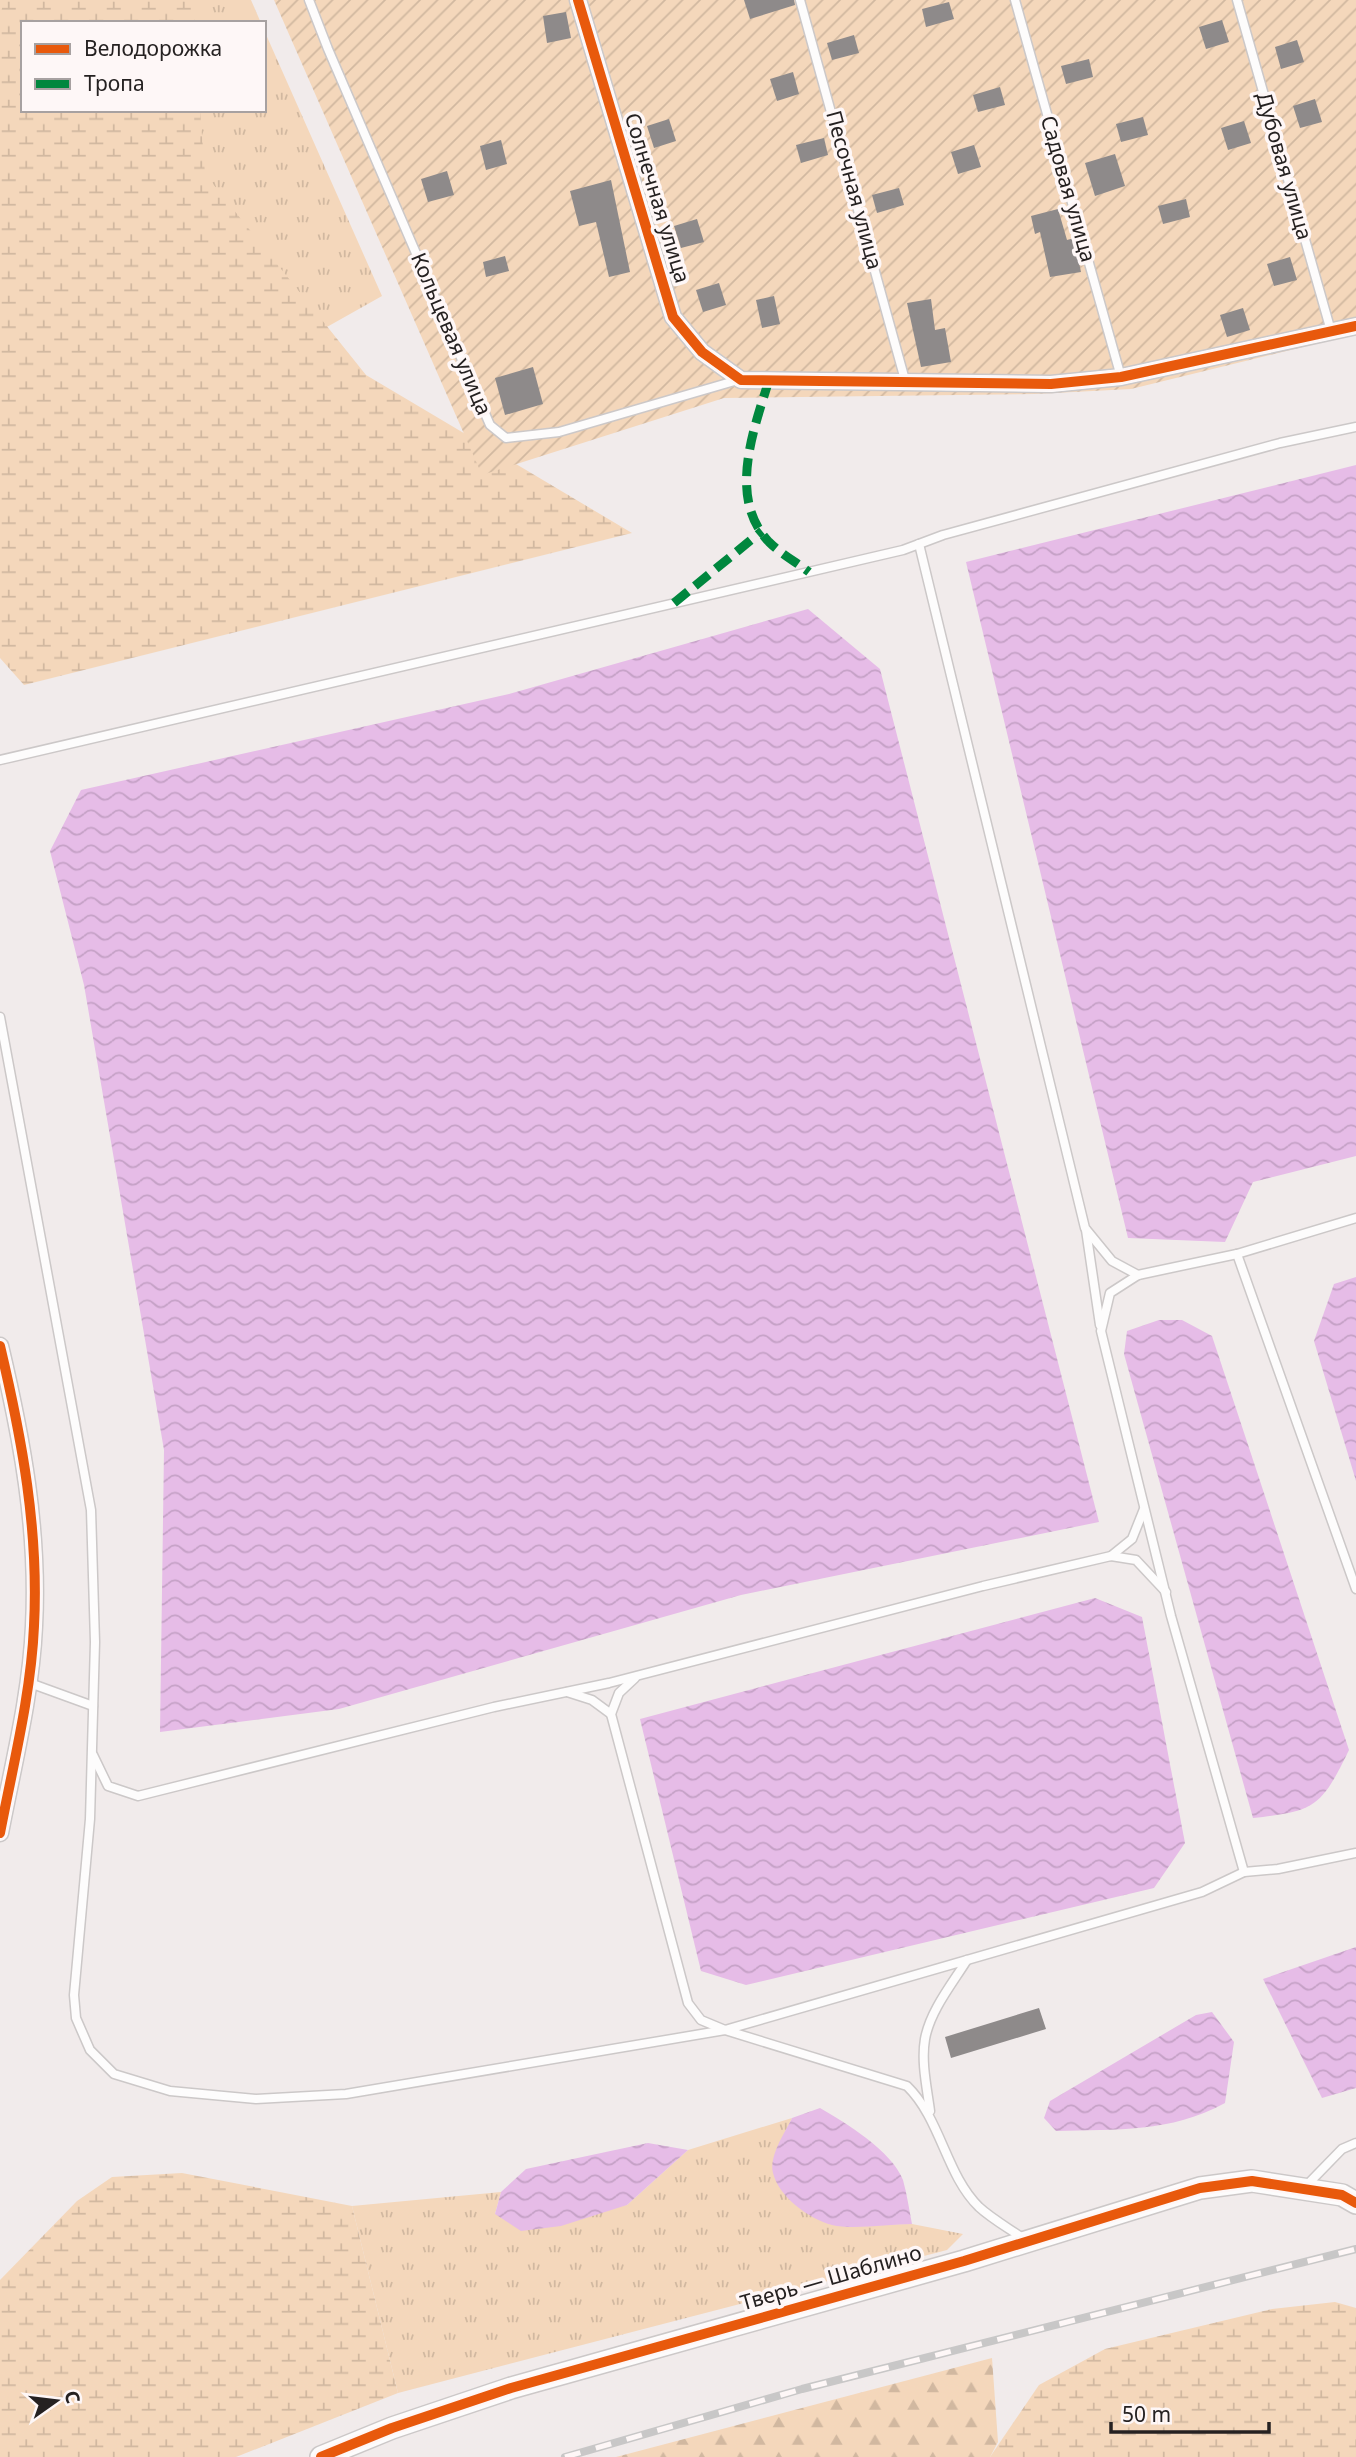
<svg xmlns="http://www.w3.org/2000/svg" width="1356" height="2457" font-family="'Noto Sans',sans-serif">
<style>
.grass{fill:url(#grass-tufts)}
.forest{fill:url(#forest-firs)}
.wetland{fill:url(#wetland-marsh)}
.garden{fill:url(#garden-furrows)}
.water{fill:url(#water-waves)}
.building{fill:#8e8a8a}
.lines{fill:none;stroke-linecap:round;stroke-linejoin:round}
.service-casing{stroke:#ccc8c8;stroke-width:11}
.minor-casing{stroke:#ccc8c8;stroke-width:19}
.tertiary-casing{stroke:#ccc8c8;stroke-width:24}
.service{stroke:#fdfcfc;stroke-width:8}
.minor{stroke:#fdfcfc;stroke-width:16}
.tertiary{stroke:#fdfcfc;stroke-width:21}
.rail-casing{stroke:#c8c7c7;stroke-width:8}
.rail{stroke:#fef7f7;stroke-width:5;stroke-dasharray:16;stroke-linecap:butt}
.quiet{stroke:#00873e;stroke-width:9;stroke-dasharray:18 9;stroke-linecap:butt}
.cycleway-casing{stroke:#fef7f7;stroke-width:15}
.cycleway{stroke:#e8590c;stroke-width:10}
.labels{text-anchor:middle;stroke-width:7;stroke-linejoin:round;paint-order:stroke}
.street-label{font-size:21px;fill:#252121;stroke:#fef7f7}
</style>
<defs>
<pattern id="grass-tufts" width="24" height="20" patternUnits="userSpaceOnUse" patternTransform="scale(1.75)"><rect width="24" height="20" fill="#f4d7bb"/><path d="M3 7l-1-3M5 7V3M7 7l1-3M15 17l-1-3M17 17v-4M19 17l1-3" fill="none" stroke="#d1b8a0"/></pattern>
<pattern id="forest-firs" width="22" height="20" patternUnits="userSpaceOnUse" patternTransform="scale(1.75)"><rect width="22" height="20" fill="#f4d7bb"/><path d="M5 1l3.5 6h-7zM16 11l3.5 6h-7z" fill="#d1b8a0"/></pattern>
<pattern id="wetland-marsh" width="20" height="14" patternUnits="userSpaceOnUse" patternTransform="scale(1.75)"><rect width="20" height="14" fill="#f4d7bb"/><path d="M1 5h8M5 5V1M11 12h8M15 12V8" fill="none" stroke="#d1b8a0"/></pattern>
<pattern id="garden-furrows" width="10" height="10" patternUnits="userSpaceOnUse" patternTransform="scale(1.75)"><rect width="10" height="10" fill="#f4d7bb"/><path d="M-1 1l2-2M0 10L10 0M9 11l2-2" fill="none" stroke="#d1b8a0"/></pattern>
<pattern id="water-waves" width="16" height="10" patternUnits="userSpaceOnUse" patternTransform="scale(1.75)"><rect width="16" height="10" fill="#e6bce7"/><path d="M0 5q4-4 8 0t8 0" fill="none" stroke="#c5a1c6"/></pattern>
</defs>
<rect width="100%" height="100%" fill="#f1ebeb"/>
<g class="grass">
<path d="M0,0H251L261,23H23V110H264V30L382,296L270,359L0,490Z"/>
<path d="M792,2118L780,2144L833,2225L912,2224L963,2234L947,2250L398,2393L352,2206L501,2192L495,2214L627,2205L688,2150Z"/>
</g>
<path class="forest" d="M992,2358L998,2442L990,2457H616Z"/>
<g class="wetland">
<path d="M8,0H193L195,23H23V110H200L205,174L366,375L632,533L24,685L0,658V11Z"/>
<path d="M182,2173L352,2206L398,2393L236,2457H0V2280L77,2201L112,2177Z"/>
<path d="M1335,2302L1356,2308V2457H990L1039,2385L1105,2349L1272,2309Z"/>
</g>
<path class="garden" d="M274,0H1356V334L1131,389L1035,394L724,398L482,475Z"/>
<g class="water">
<path d="M1356,465V1156L1253,1182L1225,1242L1128,1238L966,562Z"/>
<path d="M808,609L880,669L1099,1522L741,1595L339,1709L160,1732L164,1450L84,985L50,851L81,790L509,694Z"/>
<path d="M1356,1277V1481L1314,1341L1334,1284Z"/>
<path d="M1159,1320H1182L1212,1336L1349,1750C1321,1807 1316,1811 1253,1818L1124,1354L1127,1331Z"/>
<path d="M1095,1598L1142,1617L1185,1843L1154,1888L746,1985L701,1971L640,1719Z"/>
<path d="M1356,1947V2088L1322,2098L1263,1979Z"/>
<path d="M1212,2012L1234,2042L1225,2103C1170,2133 1117,2129 1056,2131L1044,2118L1050,2101L1196,2015Z"/>
<path d="M820,2108C846,2123 892,2151 903,2180C907,2194 909,2209 912,2224C890,2224 852,2230 832,2225C809,2219 779,2197 773,2173C769,2155 785,2133 792,2118Z"/>
<path d="M648,2143L688,2150L627,2205L561,2226L521,2231L495,2214L501,2192L526,2169Z"/>
</g>
<g class="building">
<path d="M744,0H794L795,5L750,19Z"/>
<path d="M949,2L954,19L926,27L922,9Z"/>
<path d="M566,12L571,38L547,43L543,16Z"/>
<path d="M1222,20L1229,42L1206,49L1199,27Z"/>
<path d="M854,35L859,53L832,60L827,43Z"/>
<path d="M1297,40L1304,62L1281,69L1275,47Z"/>
<path d="M1089,59L1093,77L1066,84L1061,66Z"/>
<path d="M793,72L799,94L777,101L770,79Z"/>
<path d="M1000,87L1005,105L978,112L973,95Z"/>
<path d="M1315,99L1322,122L1300,128L1293,106Z"/>
<path d="M1143,117L1148,135L1121,142L1116,124Z"/>
<path d="M669,119L676,141L654,148L647,126Z"/>
<path d="M1244,121L1251,143L1228,150L1221,128Z"/>
<path d="M824,138L828,155L801,163L796,145Z"/>
<path d="M501,140L507,164L486,170L480,146Z"/>
<path d="M974,145L981,167L958,174L951,152Z"/>
<path d="M1115,154L1125,186L1095,196L1085,163Z"/>
<path d="M447,171L454,195L428,202L421,179Z"/>
<path d="M611,180L630,272L609,277L596,222L579,226L570,191Z"/>
<path d="M899,188L904,205L877,213L872,195Z"/>
<path d="M1186,199L1190,217L1163,224L1158,206Z"/>
<path d="M1058,209L1067,240L1074,238L1081,272L1050,277L1040,232L1035,234L1031,216Z"/>
<path d="M697,219L704,242L681,248L674,226Z"/>
<path d="M505,256L509,271L486,277L483,262Z"/>
<path d="M1290,257L1297,280L1274,286L1267,264Z"/>
<path d="M719,283L726,305L703,312L696,290Z"/>
<path d="M774,296L780,324L762,328L756,300Z"/>
<path d="M931,299L935,330L945,328L951,362L921,367L907,303Z"/>
<path d="M1243,308L1250,330L1227,337L1220,315Z"/>
<path d="M533,367L543,404L505,415L495,378Z"/>
<path d="M1039,2008L1046,2029L951,2058L945,2037Z"/>
</g>
<g class="lines">
<g class="service-casing">
<g id="service">
<path d="M309,0L328,49L490,425L506,438L559,432L738,380"/>
<path d="M800,0L905,380"/>
<path d="M1015,0L1121,377"/>
<path d="M1237,0L1331,331"/>
<path d="M919,544L1085,1228L1112,1261L1138,1275"/>
<path d="M0,760L903,550L943,535L1280,443L1356,427"/>
<path d="M0,1017L91,1510L95,1642L90,1819L74,1995L76,2018L90,2050L114,2074L170,2091L256,2099L346,2094L725,2030L907,2086C941,2119 946,2175 979,2207C992,2219 1010,2229 1024,2239"/>
<path d="M1086,1230L1100,1325"/>
<path d="M1237,1254L1356,1589"/>
<path d="M1111,1556L1132,1539L1144,1509"/>
<path d="M635,1678L619,1693L611,1714L688,2003L701,2020L725,2030L1202,1892L1244,1872L1278,1869L1356,1853"/>
<path d="M27,1682L93,1706"/>
<path d="M567,1692L592,1700L611,1714"/>
<path d="M93,1755L108,1786L138,1796L494,1707L609,1683L983,1586L1111,1556L1136,1560L1166,1592"/>
<path d="M1244,1872L1171,1616L1101,1331L1110,1293L1138,1275L1237,1254L1356,1218"/>
<path d="M930,2111C927,2088 921,2062 925,2039C930,2011 952,1984 967,1960"/>
<path d="M1305,2187L1342,2149L1356,2143"/>
</g>
</g>
<g class="minor-casing">
<g id="minor">
<path d="M578,0L673,317L702,352L741,380L1051,384L1121,377L1356,326"/>
<path d="M0,1346C22,1439 39,1530 34,1626C31,1695 13,1765 0,1833"/>
</g>
</g>
<g class="tertiary-casing">
<path id="tertiary" d="M321,2457L392,2428L511,2388L964,2261L1200,2188L1252,2181L1342,2195L1356,2203"/>
</g>
<use href="#service" class="service"/>
<use href="#minor" class="minor"/>
<use href="#tertiary" class="tertiary"/>
<g class="rail-casing">
<path id="rail" d="M565,2457L802,2389L1356,2249"/>
</g>
<use href="#rail" class="rail"/>
<g class="quiet">
<path d="M769,380C754,429 727,498 769,542C780,553 796,562 809,572"/>
<path d="M674,603L762,531"/>
</g>
<g class="cycleway-casing">
<g id="cycleway">
<path d="M578,0L673,317L702,352L741,380L1051,384L1121,377L1356,326"/>
<path d="M0,1346C22,1439 39,1530 34,1626C31,1695 13,1765 0,1833"/>
<path d="M321,2457L392,2428L511,2388L964,2261L1200,2188L1252,2181L1342,2195L1356,2203"/>
</g>
</g>
<use href="#cycleway" class="cycleway"/>
</g>
<g class="labels">
<g class="street-label">
<text transform="translate(1284 166) rotate(74)" y="7">Дубовая улица</text>
<text transform="translate(1068 189) rotate(74)" y="7">Садовая улица</text>
<text transform="translate(854 190) rotate(75)" y="7">Песочная улица</text>
<text transform="translate(657 198) rotate(73)" y="7">Солнечная улица</text>
<text transform="translate(451 334) rotate(67)" y="7">Кольцевая улица</text>
<text transform="translate(831 2278) rotate(-16)" y="7">Тверь — Шаблино</text>
</g>
</g>
<rect x="21" y="21" width="245" height="91" fill="#fef7f7" stroke="#a7a1a1" stroke-width="2"/>
<rect x="35" y="44" width="35" height="10" fill="#e8590c" stroke="#a7a1a1" stroke-width="2"/>
<text x="84" y="56" font-size="21" fill="#252121">Велодорожка</text>
<rect x="35" y="79" width="35" height="10" fill="#00873e" stroke="#a7a1a1" stroke-width="2"/>
<text x="84" y="91" font-size="21" fill="#252121">Тропа</text>
<g transform="translate(56 2401) rotate(76)" stroke="#fef7f7" stroke-width="5" paint-order="stroke">
<path d="M0-5L12 26L0 18L-12 26Z" fill="#252121"/>
<text y="-10" font-size="19" font-weight="bold" text-anchor="middle" fill="#252121">С</text>
</g>
<path d="M1111 2422v10h158v-10" fill="none" stroke="#252121" stroke-width="3.5"/>
<text x="1122" y="2422" font-size="21" fill="#252121" stroke="#fef7f7" stroke-width="5" paint-order="stroke">50 m</text>
</svg>
